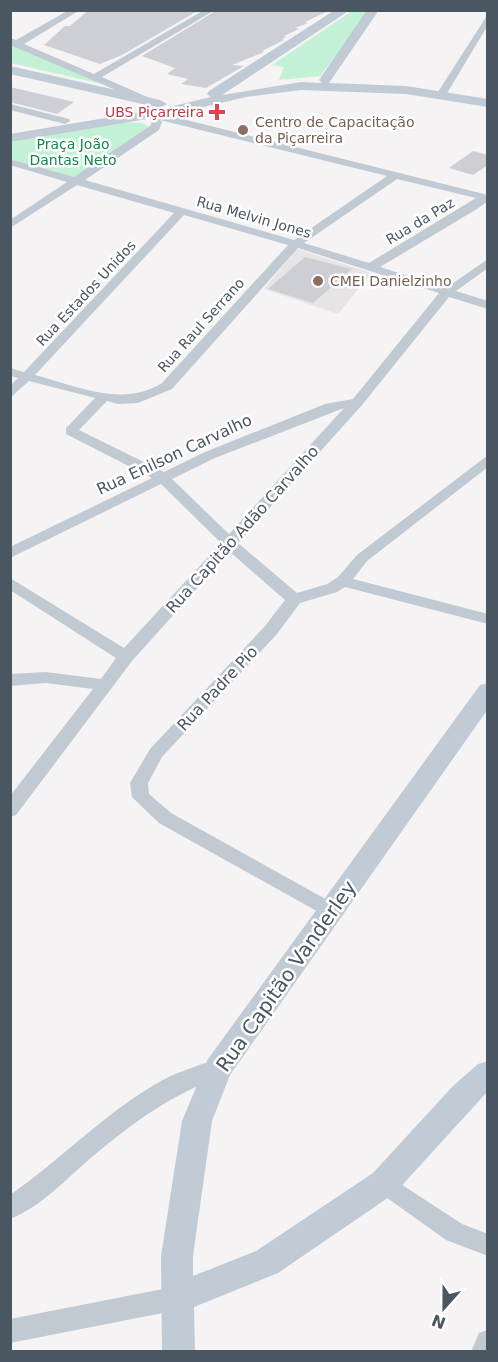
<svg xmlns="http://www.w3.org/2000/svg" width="498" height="1362" font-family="'DejaVu Sans',sans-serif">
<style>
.education{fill:#e6e4e5}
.green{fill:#c3f1d5}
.building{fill:#cdcfd5}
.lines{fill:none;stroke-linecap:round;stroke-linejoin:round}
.street{fill:#c1cad2;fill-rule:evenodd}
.secondary{fill:#c1cbd6;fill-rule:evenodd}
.health-dot{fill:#e0444e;stroke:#fff;stroke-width:2}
.education-dot{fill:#8d6e63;stroke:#fff;stroke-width:2}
.labels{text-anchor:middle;stroke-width:5;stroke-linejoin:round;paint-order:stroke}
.far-health-label{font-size:14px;fill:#be3a42;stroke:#fff;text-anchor:end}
.far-education-label{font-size:14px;fill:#785e54;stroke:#fff;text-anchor:start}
.far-park-label{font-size:14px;fill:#17864f;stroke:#fff}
.far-street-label{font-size:14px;fill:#4a5661;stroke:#fff}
.street-label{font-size:16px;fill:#4a5661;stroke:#fff}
.near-street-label{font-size:20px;fill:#4a5661;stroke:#fff}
</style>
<rect width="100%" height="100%" fill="#f5f3f3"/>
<path class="education" d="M297,249L371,273L338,314L264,289Z"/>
<g class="green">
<path d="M352,11H370L320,76L279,80L284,67L272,65Z"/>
<path d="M11,43L106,85L11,63Z"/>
<path d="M118,122L142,123L149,127L76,178L11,159V140Z"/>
</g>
<g class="building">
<path d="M89,10H199L122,55L100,64L44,45L65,26H70Z"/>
<path d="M217,10H330L305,22L308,23L295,28L299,29L284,36L286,37L282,39L284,40L262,51L264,52L232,65L244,66L206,88L181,84L188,79L167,74L175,68L142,56Z"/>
<path d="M10,87L74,102L57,114L10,102Z"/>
<path d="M473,151L488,155V165L473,175L449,168Z"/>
<path d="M305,257L352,269L313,303L268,289Z"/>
</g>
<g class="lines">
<g class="street">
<path d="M69,10H80L24,44L94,74L204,10H215L102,77L154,100L156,102L151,105L10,45V38L16,40Z"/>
<path d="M488,14V25L446,95L438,97L436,95Z"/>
<path d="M10,104L69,119L70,121L65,124L10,110Z"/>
<path d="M150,111L488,195V201L477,209L380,267L446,288L488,259V268L456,291L488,301V309L449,297L362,405L238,543L297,593L327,584L338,577L357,555L488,455V467L367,561L353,579L488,614V624L345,587L337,592L300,603L277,634L162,757L148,783L149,794L171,813L338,906L341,911L338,916L331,919L159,823L132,797L130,783L150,749L265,626L285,600L230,552L132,661L16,815L10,817V796L93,689L46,683L10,686V674L46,672L101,679L116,658L10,590V578L124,648L221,543L161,484L10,558V547L152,478L66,434V428L95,398L29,381L10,398V386L18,378L10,376V368L24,372L174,213L77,185L10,228V220L67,182L10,165V159L74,177L150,126L152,122L145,114ZM160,120L387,176L294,240L85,180L159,130L162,122ZM397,179L476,198L369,263L304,243ZM184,215L288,245L162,383C122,408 78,386 35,375ZM298,248L439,293L353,399L325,404L205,452L164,472L79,430L107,401L118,404L138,403L172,389ZM344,408L229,534L172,479L215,458Z"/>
<path d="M218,1059L225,1061L228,1068L225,1075C172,1094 135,1121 92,1157C67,1178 41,1207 10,1219V1195C60,1160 102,1116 154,1085C174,1073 196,1066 218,1059Z"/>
<path d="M384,1173L462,1224L488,1234V1256L446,1240L376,1190L373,1183L376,1176Z"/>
<path d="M178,1286L186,1290L190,1298L186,1306L178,1310L10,1343V1319Z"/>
<path d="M488,1330V1352H471L479,1333Z"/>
</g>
<g class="secondary">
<path d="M335,10H350L222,95L301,82L322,83L319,80L367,10H379L329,83L406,86L488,99V107L406,94L301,90L246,97L165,116L10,142V134L165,108L211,97L207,94L209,91Z"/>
<path d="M10,66L160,100L167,104L160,108L10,74Z"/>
<path d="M488,683V709L230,1075L212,1121L193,1256V1276L256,1251L373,1173L453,1086L478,1064L488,1061V1091L395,1193L278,1273L194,1307L195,1352H162L161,1256L182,1121L208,1059L480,685Z"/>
</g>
</g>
<path class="health-dot" d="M214 103h6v6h6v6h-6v6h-6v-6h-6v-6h6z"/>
<g class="education-dot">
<circle cx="243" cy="130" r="6"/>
<circle cx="318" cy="281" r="6"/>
</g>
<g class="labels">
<g class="far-health-label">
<text x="204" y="117">UBS Piçarreira</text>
</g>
<g class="far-education-label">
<text x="255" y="127">Centro de Capacitação<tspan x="255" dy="16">da Piçarreira</tspan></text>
<text x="330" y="286">CMEI Danielzinho</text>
</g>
<g class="far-park-label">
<text x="73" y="149">Praça João<tspan x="73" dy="16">Dantas Neto</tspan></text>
</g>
<g class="far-street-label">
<text transform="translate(254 217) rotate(16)" y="5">Rua Melvin Jones</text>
<text transform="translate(420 221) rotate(-31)" y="5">Rua da Paz</text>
<text transform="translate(86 293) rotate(-47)" y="5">Rua Estados Unidos</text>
<text transform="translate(201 325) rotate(-48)" y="5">Rua Raul Serrano</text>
</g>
<g class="street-label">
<text transform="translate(174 454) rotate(-25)" y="6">Rua Enilson Carvalho</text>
<text transform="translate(242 529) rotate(-48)" y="6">Rua Capitão Adão Carvalho</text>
<text transform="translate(217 688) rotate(-47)" y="6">Rua Padre Pio</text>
</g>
<g class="near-street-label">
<text transform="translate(286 976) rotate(-55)" y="7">Rua Capitão Vanderley</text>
</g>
</g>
<rect width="498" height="1362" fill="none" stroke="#4a5661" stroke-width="24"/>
<g transform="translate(444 1308) rotate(201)" stroke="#ffffff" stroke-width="4.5" paint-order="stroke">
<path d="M0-4.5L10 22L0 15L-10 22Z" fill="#4a5661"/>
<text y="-9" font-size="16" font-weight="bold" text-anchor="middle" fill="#4a5661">N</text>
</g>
</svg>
